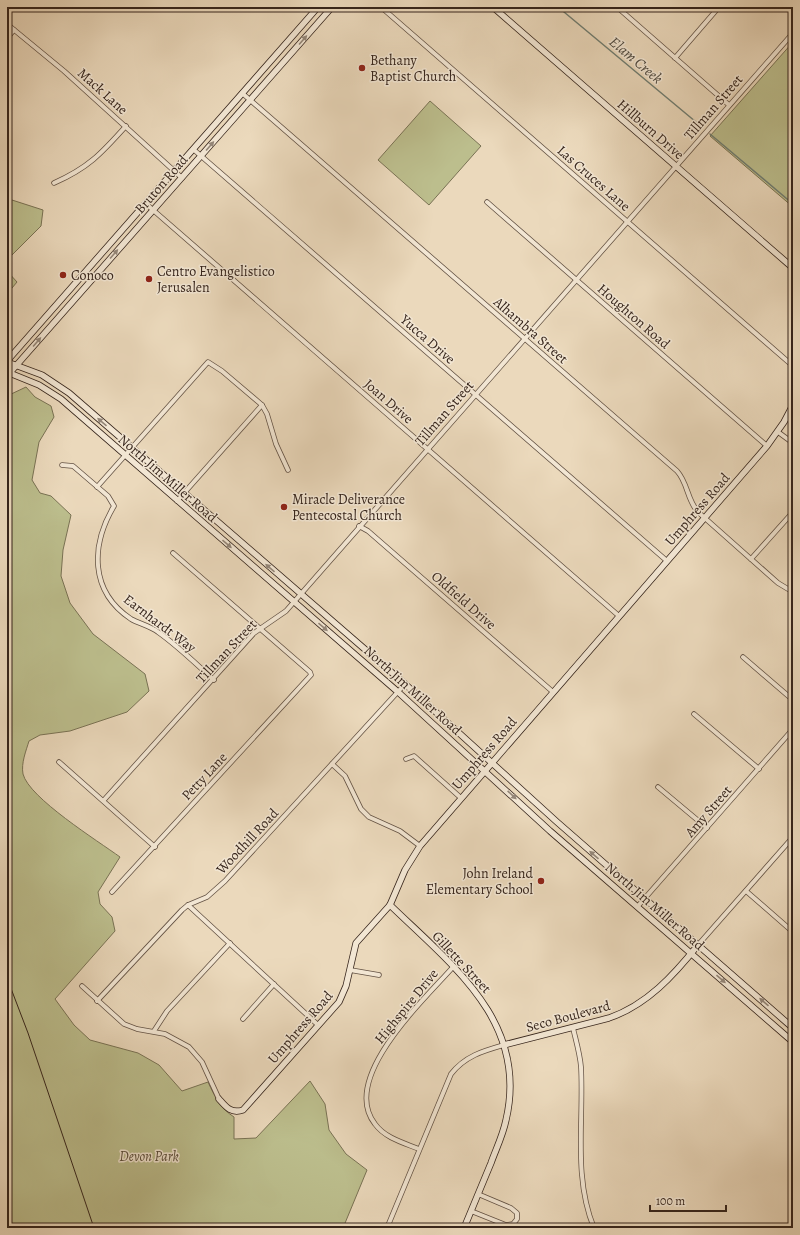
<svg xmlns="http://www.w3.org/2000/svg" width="800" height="1235" font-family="Alegreya,serif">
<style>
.green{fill:#bcbe8d;stroke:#797254}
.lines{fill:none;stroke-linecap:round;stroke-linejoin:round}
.stream{stroke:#717e72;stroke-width:1.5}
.street-casing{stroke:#635244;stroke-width:5.5}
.secondary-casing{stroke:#36251c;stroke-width:7}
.street{stroke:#f2e6d3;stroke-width:4}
.secondary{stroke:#f2e6d3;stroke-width:5.5}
.tram{stroke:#36251c;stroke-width:1}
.oneway{fill:#948678}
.poi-dot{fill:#8f2418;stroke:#f2e6d3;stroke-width:1.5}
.labels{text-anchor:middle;stroke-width:3;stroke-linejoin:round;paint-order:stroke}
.poi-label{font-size:14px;fill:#36251c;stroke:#f2e6d3;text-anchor:start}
.street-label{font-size:14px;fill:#36251c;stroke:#f2e6d3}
.park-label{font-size:14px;font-style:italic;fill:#584b38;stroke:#f2e6d3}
.water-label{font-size:15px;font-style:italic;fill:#4f4a40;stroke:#f2e6d3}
</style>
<rect width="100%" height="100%" fill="#ebd9bc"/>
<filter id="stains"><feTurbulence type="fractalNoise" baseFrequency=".005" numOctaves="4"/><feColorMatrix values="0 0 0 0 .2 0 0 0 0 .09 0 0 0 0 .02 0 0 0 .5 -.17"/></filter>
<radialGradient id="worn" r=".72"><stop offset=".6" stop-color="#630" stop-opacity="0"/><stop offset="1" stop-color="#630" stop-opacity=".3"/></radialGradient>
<g class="green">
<path d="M793,42V207L710,136Z"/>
<path d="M430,101L481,146L429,205L378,160Z"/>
<path d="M12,200L43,210L41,226L7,260V204Z"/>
<path d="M7,271L17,282L7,294Z"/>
<path d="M26,387L35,397L51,406L54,417L39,442L32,480L40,493L51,496L71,515L63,550L61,576L70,603L93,634L145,674L149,691L127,712L70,731L40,735L29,741C26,751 21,763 23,774C29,798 98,841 120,857L98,892L100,904L112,917L115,931L55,999L74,1025L90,1040L138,1053L159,1065L182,1091L208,1082C215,1097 220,1108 234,1117V1139L256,1138L310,1081L325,1104L329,1130L346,1154L367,1170L343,1228H7V396Z"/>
</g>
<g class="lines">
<g class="stream">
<path d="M558,7L702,127"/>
<path d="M710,134L793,204"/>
</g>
<g class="street-casing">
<g id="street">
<path d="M381,7L793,366"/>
<path d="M617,7L729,105"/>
<path d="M7,24L64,71L182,178"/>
<path d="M7,38L14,30"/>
<path d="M675,58L719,7"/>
<path d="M242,93L677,471C688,483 687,500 698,512L778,583L793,592"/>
<path d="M193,149L667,561"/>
<path d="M54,183C88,168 101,154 126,126"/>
<path d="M487,202L767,446"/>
<path d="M145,203L619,616"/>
<path d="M778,432L793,443"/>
<path d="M62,465L73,466L108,496L114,506C91,545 89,591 131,619C140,624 150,626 158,632C178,646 196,664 214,680"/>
<path d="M97,487L208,362L222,371L262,405L267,414L276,444L288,470"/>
<path d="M177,501L262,405"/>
<path d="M359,526L368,531L553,692"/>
<path d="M751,559L793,512"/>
<path d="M743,657L793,700"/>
<path d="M694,714L759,769"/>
<path d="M406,759L414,756L461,798"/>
<path d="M59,762L155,847"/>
<path d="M332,764L345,776L361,809L369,817L400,831L420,846"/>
<path d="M658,787L707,828"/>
<path d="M104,800L254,633L286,611L793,33"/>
<path d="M746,891L793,932"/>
<path d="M112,892L311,675L310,672L173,553"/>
<path d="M188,905L318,1025"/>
<path d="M638,906L793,729"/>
<path d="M698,945L793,837"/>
<path d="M350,970L379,975"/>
<path d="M82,986L124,1024L137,1029L165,1034L189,1047L202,1062L219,1099"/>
<path d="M97,1001L182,910L188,905L207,897L225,881L405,684"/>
<path d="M243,1019L274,984"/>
<path d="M573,1028C576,1041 580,1054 581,1067C584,1121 573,1177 594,1228"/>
<path d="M154,1031L167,1011L230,943"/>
<path d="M419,1149C404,1143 385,1138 375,1124C339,1078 425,999 453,967"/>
<path d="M471,1211L506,1225L513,1224L517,1219V1213L511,1208L478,1194"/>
<path d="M387,1228L451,1074C465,1056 483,1051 504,1045"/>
</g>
</g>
<g class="secondary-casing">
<g id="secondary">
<path d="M493,7L793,268"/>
<path d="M7,361L318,7"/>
<path d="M7,362L42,375L69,393L405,684L557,822L793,1028"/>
<path d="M7,372L39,385L61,399L398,692L550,831L793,1042"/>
<path d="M7,376L332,7"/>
<path d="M390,905C452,965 529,1022 506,1120C503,1135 496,1149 491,1163C482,1185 473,1206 464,1228"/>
<path d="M504,1045L609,1018C647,1005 674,975 698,945"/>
<path d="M219,1099C226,1107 231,1114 243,1110L339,1002L346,986L356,943L390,905L405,870L420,846L767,446L784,422L793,405"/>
</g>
</g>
<use href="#street" class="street"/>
<use href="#secondary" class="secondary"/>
<path class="tram" d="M7,978L28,1033L94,1228"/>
</g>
<defs><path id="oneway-solid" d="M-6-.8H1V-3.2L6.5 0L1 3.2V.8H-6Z"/></defs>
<g class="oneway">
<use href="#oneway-solid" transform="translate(303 40) rotate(-49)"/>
<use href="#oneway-solid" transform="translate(210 146) rotate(-49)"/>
<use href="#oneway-solid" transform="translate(114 254) rotate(-49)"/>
<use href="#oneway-solid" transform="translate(37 342) rotate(-49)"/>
<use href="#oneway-solid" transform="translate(102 422) rotate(-139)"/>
<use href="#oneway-solid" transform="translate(227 544) rotate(41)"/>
<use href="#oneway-solid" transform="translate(270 568) rotate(-139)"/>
<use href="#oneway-solid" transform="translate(323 627) rotate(41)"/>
<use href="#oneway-solid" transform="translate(512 795) rotate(43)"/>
<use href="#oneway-solid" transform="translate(594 855) rotate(-139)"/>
<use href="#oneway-solid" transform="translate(721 979) rotate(41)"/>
<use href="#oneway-solid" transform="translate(764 1002) rotate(-139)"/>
</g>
<g class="poi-dot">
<circle cx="362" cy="68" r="4"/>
<circle cx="63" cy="275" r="4"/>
<circle cx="149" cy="279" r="4"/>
<circle cx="284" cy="507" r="4"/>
<circle cx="541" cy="881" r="4"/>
</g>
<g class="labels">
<g class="poi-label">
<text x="370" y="65">Bethany<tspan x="370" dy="16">Baptist Church</tspan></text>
<text x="157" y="276">Centro Evangelistico<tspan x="157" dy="16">Jerusalen</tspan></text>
<text x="71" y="280">Conoco</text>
<text x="292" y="504">Miracle Deliverance<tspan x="292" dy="16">Pentecostal Church</tspan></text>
<text x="533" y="878" text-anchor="end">John Ireland<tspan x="533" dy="16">Elementary School</tspan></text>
</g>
<g class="street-label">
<text transform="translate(103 91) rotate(42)" y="5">Mack Lane</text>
<text transform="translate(713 107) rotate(-49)" y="5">Tillman Street</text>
<text transform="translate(651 129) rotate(41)" y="5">Hillburn Drive</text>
<text transform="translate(594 178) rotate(41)" y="5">Las Cruces Lane</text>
<text transform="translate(161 184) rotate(-49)" y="5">Bruton Road</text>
<text transform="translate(634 316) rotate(41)" y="5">Houghton Road</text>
<text transform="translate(531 330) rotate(41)" y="5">Alhambra Street</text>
<text transform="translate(428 339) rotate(41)" y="5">Yucca Drive</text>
<text transform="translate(389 401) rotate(41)" y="5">Joan Drive</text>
<text transform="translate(444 413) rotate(-49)" y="5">Tillman Street</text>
<text transform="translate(168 478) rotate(41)" y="5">North Jim Miller Road</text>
<text transform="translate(697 509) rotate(-49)" y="5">Umphress Road</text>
<text transform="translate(464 600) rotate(41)" y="5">Oldfield Drive</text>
<text transform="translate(160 623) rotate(37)" y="5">Earnhardt Way</text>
<text transform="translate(226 651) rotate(-47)" y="5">Tillman Street</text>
<text transform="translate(413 690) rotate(42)" y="5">North Jim Miller Road</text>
<text transform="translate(484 753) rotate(-49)" y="5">Umphress Road</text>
<text transform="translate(204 776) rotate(-47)" y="5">Petty Lane</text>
<text transform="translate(708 811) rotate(-49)" y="5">Amy Street</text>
<text transform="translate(247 841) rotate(-47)" y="5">Woodhill Road</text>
<text transform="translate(655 906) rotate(41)" y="5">North Jim Miller Road</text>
<text transform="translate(462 962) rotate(47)" y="5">Gillette Street</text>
<text transform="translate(406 1006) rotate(-51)" y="5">Highspire Drive</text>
<text transform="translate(568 1016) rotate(-15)" y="5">Seco Boulevard</text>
<text transform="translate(300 1027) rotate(-49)" y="5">Umphress Road</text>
</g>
<g class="park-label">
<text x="149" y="1161">Devon Park</text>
</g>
<g class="water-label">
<text transform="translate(636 60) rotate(40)" y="5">Elam Creek</text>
</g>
</g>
<rect width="800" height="1235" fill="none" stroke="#ebd9bc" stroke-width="24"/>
<rect x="8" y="8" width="784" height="1219" fill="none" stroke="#36251c" stroke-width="2"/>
<rect x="12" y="12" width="776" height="1211" fill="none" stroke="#36251c"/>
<path d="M650 1205v6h76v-6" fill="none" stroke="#36251c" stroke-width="2"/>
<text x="656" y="1205" font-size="12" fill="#36251c" stroke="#f2e6d3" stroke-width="3" paint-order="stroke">100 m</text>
<rect width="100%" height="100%" filter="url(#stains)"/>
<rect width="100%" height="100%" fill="url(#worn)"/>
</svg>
